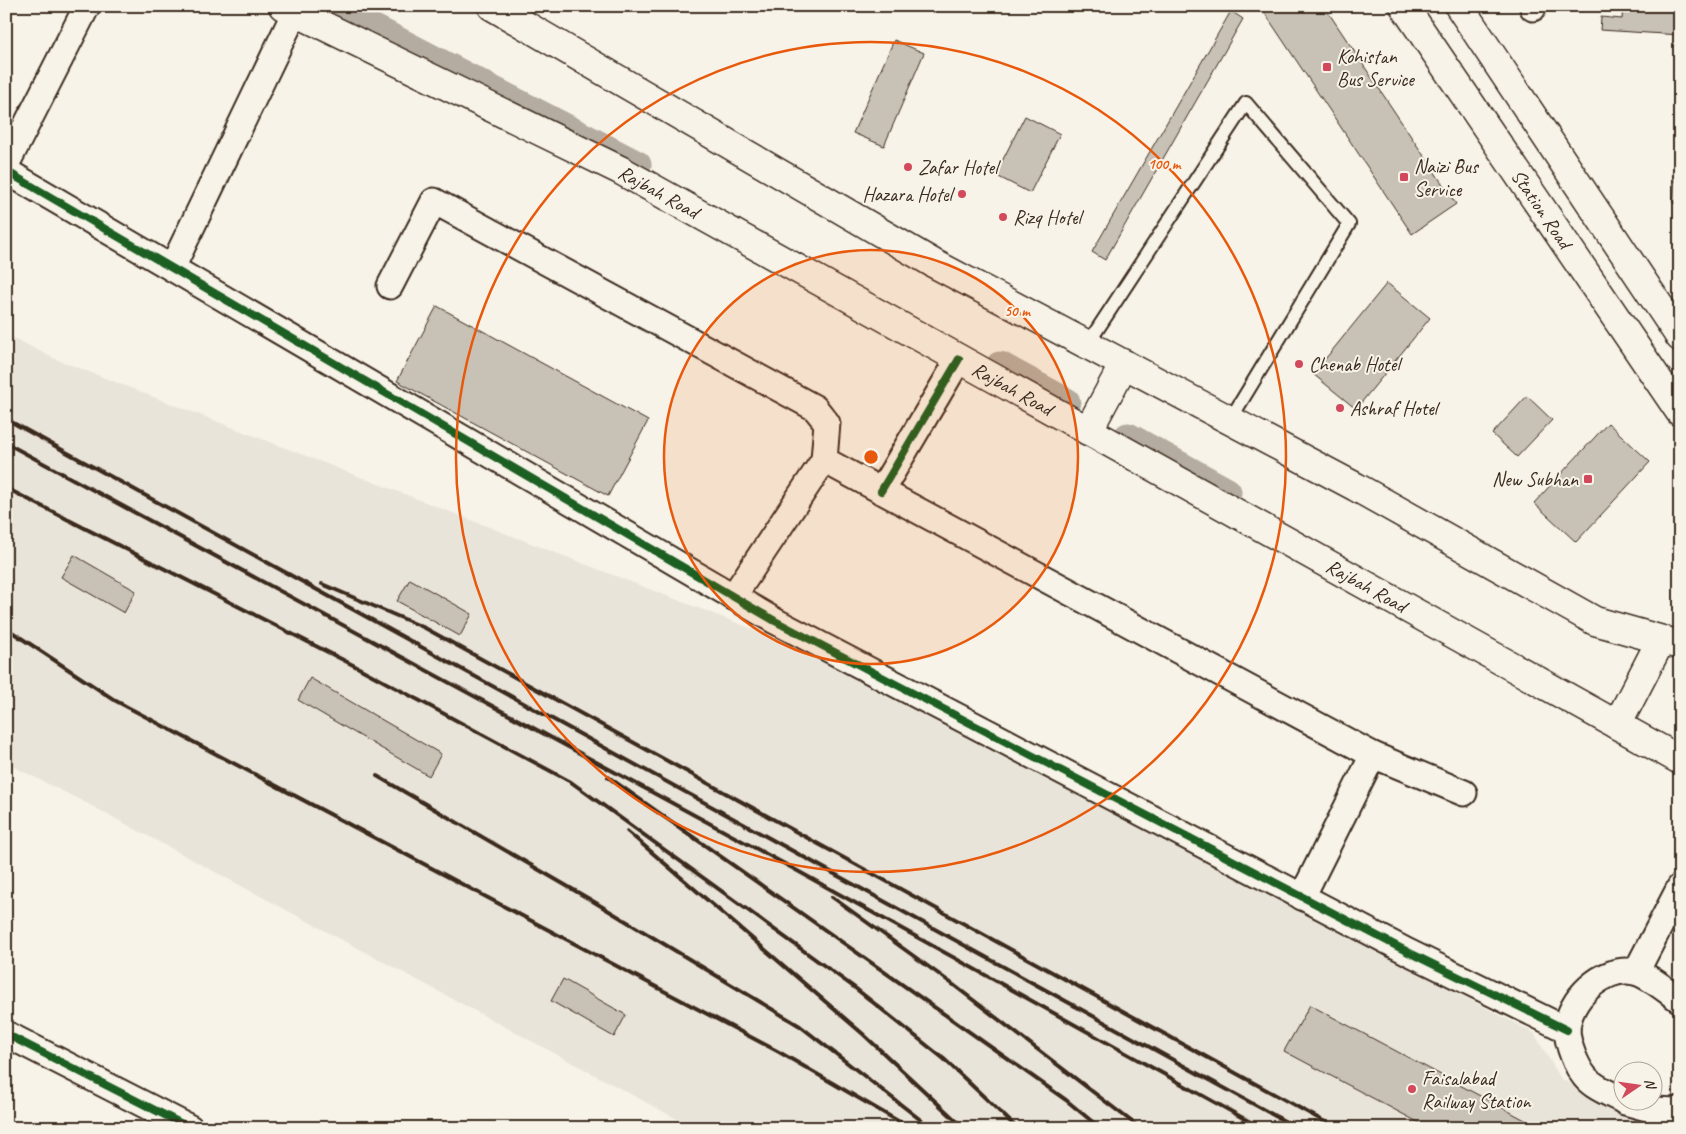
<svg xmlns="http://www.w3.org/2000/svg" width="1686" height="1134" font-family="Caveat,sans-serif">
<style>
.built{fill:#e9e4d9}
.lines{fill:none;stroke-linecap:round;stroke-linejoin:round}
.canal{stroke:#b4aca0;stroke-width:29}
.building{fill:#c8c1b6;stroke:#3b2a1e}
.lane-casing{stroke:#3b2a1e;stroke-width:16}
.street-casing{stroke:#3b2a1e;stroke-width:29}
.secondary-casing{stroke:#3b2a1e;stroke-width:31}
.primary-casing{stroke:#3b2a1e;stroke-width:31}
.lane{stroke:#f7f3e8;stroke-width:12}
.street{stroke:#f7f3e8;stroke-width:25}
.secondary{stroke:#f7f3e8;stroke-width:28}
.primary{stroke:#f7f3e8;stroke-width:28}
.rail{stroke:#3b2a1e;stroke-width:4}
.cycleway-casing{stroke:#f7f3e8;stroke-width:11}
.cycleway{stroke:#1b5e20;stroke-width:8}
.ring{fill:none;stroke:#e8590c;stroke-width:2.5}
.poi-dot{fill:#d1495b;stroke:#f7f3e8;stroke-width:2}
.labels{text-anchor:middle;stroke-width:4;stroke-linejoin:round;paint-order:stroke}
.poi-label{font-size:20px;fill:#3b2a1e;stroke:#f7f3e8;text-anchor:start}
.street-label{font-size:20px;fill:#3b2a1e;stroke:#f7f3e8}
.centre{fill:#e8590c;stroke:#f7f3e8;stroke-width:2.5}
.ring-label{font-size:15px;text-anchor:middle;font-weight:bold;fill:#e8590c;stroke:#f7f3e8;stroke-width:4;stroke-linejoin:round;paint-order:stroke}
</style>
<rect width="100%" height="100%" fill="#f7f3e8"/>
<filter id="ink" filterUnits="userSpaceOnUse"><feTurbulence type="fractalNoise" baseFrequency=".02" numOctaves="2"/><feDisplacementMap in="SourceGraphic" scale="10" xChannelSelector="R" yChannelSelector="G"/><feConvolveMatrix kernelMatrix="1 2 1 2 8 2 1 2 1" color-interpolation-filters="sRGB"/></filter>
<g filter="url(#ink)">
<path class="built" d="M6,334L53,358L786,642L1534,1033L1561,1079L1653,1121L1680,1120V1128H694L90,805L6,763Z"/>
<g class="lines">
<g class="canal">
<path d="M330,6L637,165"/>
<path d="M1000,366L1066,402"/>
<path d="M1128,437L1227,492"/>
</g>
</g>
<g class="building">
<path d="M1260,6H1324L1456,204L1412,234Z"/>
<path d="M1623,6H1680V35L1600,30L1601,17L1622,19Z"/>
<path d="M1231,11L1243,19L1105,260L1092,252Z"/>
<path d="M894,40L924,53L884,146L853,133Z"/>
<path d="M1025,116L1060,134L1030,193L995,175Z"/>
<path d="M1680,148V204L1673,203L1677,153Z"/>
<path d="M1387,283L1430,318L1356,409L1313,374Z"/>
<path d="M437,306L648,421L608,496L397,381Z"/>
<path d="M1527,396L1552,420L1517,457L1492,434Z"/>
<path d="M1608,423L1650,462L1576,542L1534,503Z"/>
<path d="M74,555L136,591L124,613L61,577Z"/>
<path d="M410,579L472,614L460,636L397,601Z"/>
<path d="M310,678L441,754L429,776L298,700Z"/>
<path d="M563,979L626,1015L614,1037L551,1001Z"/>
<path d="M1310,1005L1540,1128H1429L1284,1051Z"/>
</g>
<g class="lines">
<g class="lane-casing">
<path id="lane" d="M1087,345L1246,103L1349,224L1230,420"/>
</g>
<g class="street-casing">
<g id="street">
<path d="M1533,8L1534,6"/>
<path d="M6,165L87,6"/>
<path d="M6,171L775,621L1408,952L1567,1030"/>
<path d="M172,268L295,12"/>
<path d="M390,286L434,201L815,408L827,423L824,460L1373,755L1302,897"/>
<path d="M881,491L959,359"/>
<path d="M733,597L824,460"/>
<path d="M1373,755L1464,793"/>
<path d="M1636,972L1680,887"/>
<path d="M6,1034L190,1128"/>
<path d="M1624,1101C1611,1094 1594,1088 1585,1077C1576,1066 1568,1045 1567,1031C1567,1000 1604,965 1634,972C1647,974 1668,992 1680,1000"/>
<path d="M1625,1102L1654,1110L1677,1111L1680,1109"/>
</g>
</g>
<g class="secondary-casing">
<g id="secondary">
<path id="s1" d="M1404,6L1680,412"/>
<path d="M1459,6L1680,337"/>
</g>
</g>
<g class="primary-casing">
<g id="primary">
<path id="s2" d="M283,6L620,170L1680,760"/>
<path d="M492,6L933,263L1356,487L1595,621L1680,645"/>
<path d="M1088,431L1124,364"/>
<path d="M1617,725L1661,640"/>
</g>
</g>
<use href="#lane" class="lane"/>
<use href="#street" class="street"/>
<use href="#secondary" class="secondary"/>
<use href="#primary" class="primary"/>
<g class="rail">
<path d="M6,419L1297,1128"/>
<path d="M6,443L794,869L1261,1128"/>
<path d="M6,488L357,667L571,782L855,988L944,1059L1017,1128"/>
<path d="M322,584L425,628L1336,1128"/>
<path d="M6,628L116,701L779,1052L910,1128"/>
<path d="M377,776L591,900L800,1026L931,1128"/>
<path d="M608,777L1066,1100L1100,1128"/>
<path d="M627,831L863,1034L964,1128"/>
<path d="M832,897L951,983L1140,1128"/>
</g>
<g class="cycleway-casing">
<g id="cycleway">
<path d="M6,171L775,621L1408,952L1567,1030"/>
<path d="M881,491L959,359"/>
<path d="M6,1034L190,1128"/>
</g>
</g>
<use href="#cycleway" class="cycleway"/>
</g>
</g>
<circle cx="871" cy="457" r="207" fill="#e8590c" fill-opacity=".12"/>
<g class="ring">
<circle cx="871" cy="457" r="207"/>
<circle cx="871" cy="457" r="415"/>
</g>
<g class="poi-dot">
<rect x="1322" y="62" width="10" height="10" rx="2.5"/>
<circle cx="908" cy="167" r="5"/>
<rect x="1399" y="172" width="10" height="10" rx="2.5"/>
<circle cx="962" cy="194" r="5"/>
<circle cx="1003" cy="217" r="5"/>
<circle cx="1299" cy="364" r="5"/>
<circle cx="1340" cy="408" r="5"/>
<rect x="1583" y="474" width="10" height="10" rx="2.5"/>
<circle cx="1412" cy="1089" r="5"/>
</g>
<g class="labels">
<g class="poi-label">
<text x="1337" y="63">Kohistan<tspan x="1337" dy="23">Bus Service</tspan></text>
<text x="1414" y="173">Naizi Bus<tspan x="1414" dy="23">Service</tspan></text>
<text x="918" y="174">Zafar Hotel</text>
<text x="952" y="201" text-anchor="end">Hazara Hotel</text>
<text x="1013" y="224">Rizq Hotel</text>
<text x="1309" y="371">Chenab Hotel</text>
<text x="1350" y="415">Ashraf Hotel</text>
<text x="1578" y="486" text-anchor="end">New Subhan</text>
<text x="1422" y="1085">Faisalabad<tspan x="1422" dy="23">Railway Station</tspan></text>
</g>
<g class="street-label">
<text dy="7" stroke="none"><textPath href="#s2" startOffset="419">Rajbah Road</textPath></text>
<text dy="7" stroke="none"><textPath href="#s1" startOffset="245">Station Road</textPath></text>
<text dy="7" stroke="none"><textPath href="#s2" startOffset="824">Rajbah Road</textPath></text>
<text dy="7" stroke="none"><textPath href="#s2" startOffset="1229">Rajbah Road</textPath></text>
</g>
</g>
<circle cx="871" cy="457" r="8" class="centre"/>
<g class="ring-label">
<text x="1164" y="169">100 m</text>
<text x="1017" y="316">50 m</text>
</g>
<rect width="1686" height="1134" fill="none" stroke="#f7f3e8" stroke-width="25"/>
<rect x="12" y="12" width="1661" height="1109" fill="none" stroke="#3b2a1e" stroke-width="2" filter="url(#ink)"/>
<g transform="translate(1638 1086) rotate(77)"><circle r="24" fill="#f7f3e8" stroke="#aca397"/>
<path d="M0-4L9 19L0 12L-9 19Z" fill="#d1495b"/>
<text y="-8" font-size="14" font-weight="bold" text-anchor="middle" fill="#3b2a1e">N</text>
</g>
</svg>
